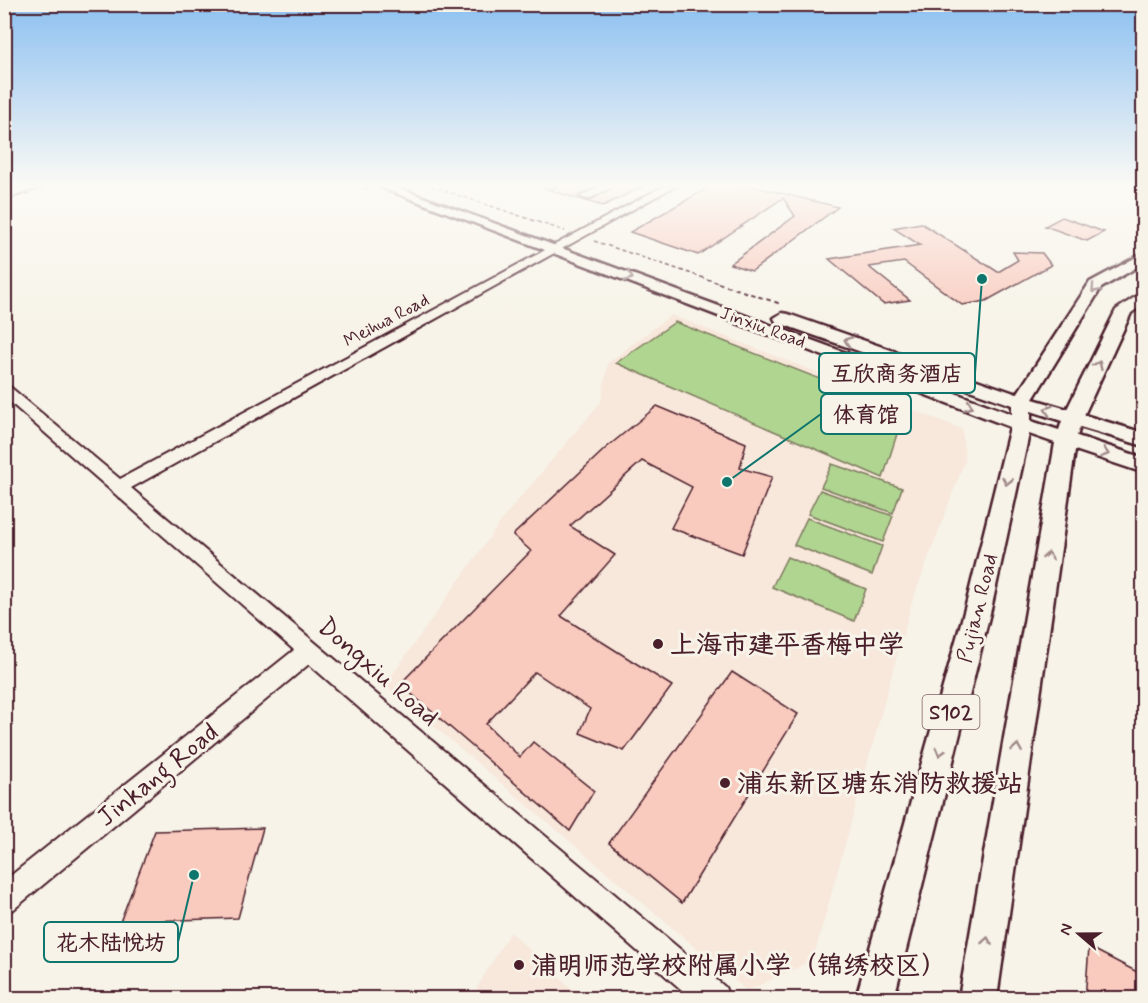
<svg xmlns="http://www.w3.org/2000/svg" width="1148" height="1003" font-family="Mynerve,'LXGW WenKai TC',sans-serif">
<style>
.built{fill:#f8e7db}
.green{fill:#b0d591;stroke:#7d7a5e;stroke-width:1.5}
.building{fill:#f9cabe;stroke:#4a1f2b;stroke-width:1.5}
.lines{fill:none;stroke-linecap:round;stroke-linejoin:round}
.minor-casing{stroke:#4a1f2b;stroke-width:4}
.major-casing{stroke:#4a1f2b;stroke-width:5}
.path-far1{stroke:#4a1f2b;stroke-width:1.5;stroke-dasharray:4 3;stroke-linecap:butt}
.path{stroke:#4a1f2b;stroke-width:2;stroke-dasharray:4.5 4;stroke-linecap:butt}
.minor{fill:#f7f3e8;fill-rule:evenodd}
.major{fill:#f7f3e8;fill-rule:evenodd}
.oneway{stroke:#a0898a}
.poi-dot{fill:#4a1f2b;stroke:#f7f3e8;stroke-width:2}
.labels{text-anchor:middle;stroke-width:6;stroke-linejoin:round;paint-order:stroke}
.far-street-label{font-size:18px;fill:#4a1f2b;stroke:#f7f3e8}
.shield{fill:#f7f3e8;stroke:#7e5f64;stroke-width:1.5}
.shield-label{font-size:20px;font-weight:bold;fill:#4a1f2b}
.street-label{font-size:21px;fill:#4a1f2b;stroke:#f7f3e8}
.near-poi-label{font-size:26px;font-weight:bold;fill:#4a1f2b;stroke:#f7f3e8;text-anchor:start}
.near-street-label{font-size:26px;fill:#4a1f2b;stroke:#f7f3e8}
.leader{fill:none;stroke:#0f766e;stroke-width:2}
.callout-dot{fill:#0f766e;stroke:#f7f3e8;stroke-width:2}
.callout{fill:#f7f3e8;stroke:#0f766e;stroke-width:2}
.callout-label{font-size:22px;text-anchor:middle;font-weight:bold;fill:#4a1f2b}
</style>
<rect width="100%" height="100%" fill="#f7f3e8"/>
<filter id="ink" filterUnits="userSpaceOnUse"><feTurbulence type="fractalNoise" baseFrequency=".0167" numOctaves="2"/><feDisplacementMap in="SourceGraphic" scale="12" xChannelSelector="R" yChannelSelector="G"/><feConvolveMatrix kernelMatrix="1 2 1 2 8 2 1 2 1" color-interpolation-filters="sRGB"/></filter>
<g filter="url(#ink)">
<g class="built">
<path d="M671,315L962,429L965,460L912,602L813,960L747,991L385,685L504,517L601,402L608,363Z"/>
<path d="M510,932L582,998H471Z"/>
</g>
<g class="green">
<path d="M675,322L904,412L883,478L616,363Z"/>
<path d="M832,464L902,488L893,513L821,487Z"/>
<path d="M820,490L893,516L883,542L808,514Z"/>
<path d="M807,518L882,546L872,575L794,545Z"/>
<path d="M787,557L866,589L854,621L772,587Z"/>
</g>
<g class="building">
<path d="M557,186H597L578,196L589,201L615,186H644L603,206L552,191Z"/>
<path d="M711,186H752L838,207L752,271L730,264L795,216L783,198L698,255L630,232Z"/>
<path d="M1062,217L1104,232L1087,241L1045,226Z"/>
<path d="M921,223L998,272L1018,260L1013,252L1042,253L1051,265L986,301L962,305L904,262L869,267L910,300L883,304L829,259L920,245L893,228Z"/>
<path d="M657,406L746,443L740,468L772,477L742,554L671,528L692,487L642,461L570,526L615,555L561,616L672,686L624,751L580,733L590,709L535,672L486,724L520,757L533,742L594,791L570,831L400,684L531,551L513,535L606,448Z"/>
<path d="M732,672L798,714L682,903L609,843Z"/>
<path d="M263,828L238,918L120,922L155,831Z"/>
<path d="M1089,947L1143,975V999H1085Z"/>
</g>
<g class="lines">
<g class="minor-casing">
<g id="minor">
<path d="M544,186H555L550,189Z"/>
<path d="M601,186H613L589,199L580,197Z"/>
<path d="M664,186H675L131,488L725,987L729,998H691L309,664L14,909L4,913V881L294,650L4,397V385L9,386L120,479Z"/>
</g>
</g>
<g class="major-casing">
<g id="major">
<path d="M25,186H44L4,199V191Z"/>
<path d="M377,186H393L1012,414V405L776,322L774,318L782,313L788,314L1017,394L1090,282L1144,253V263L1101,288L1033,399L1067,409L1116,310L1144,291V304L1131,313L1084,415L1144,433V446L1080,427L1077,436L1144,458V473L1075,450L997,998H959L1055,443L1029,434L992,605L894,998H856L966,605L1010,427ZM1031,411L1062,421L1059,430L1031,421Z"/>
</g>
</g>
<g class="path-far1">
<path d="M358,186L371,190"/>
<path d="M431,186L565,231"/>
<path d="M594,241L722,284"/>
</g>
<path class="path" d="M718,283L781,304"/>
<use href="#minor" class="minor"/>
<use href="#major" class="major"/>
</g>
<defs><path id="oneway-chevron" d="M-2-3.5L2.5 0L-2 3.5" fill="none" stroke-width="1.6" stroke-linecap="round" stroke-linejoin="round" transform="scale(1.5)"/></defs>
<g class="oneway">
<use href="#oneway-chevron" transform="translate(629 277) rotate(20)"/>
<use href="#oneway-chevron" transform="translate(1095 289) rotate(132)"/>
<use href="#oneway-chevron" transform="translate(848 341) rotate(-160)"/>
<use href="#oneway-chevron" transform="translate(1098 365) rotate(-65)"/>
<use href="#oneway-chevron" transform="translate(969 406) rotate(21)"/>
<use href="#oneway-chevron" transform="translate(1048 410) rotate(-162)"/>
<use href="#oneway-chevron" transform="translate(1105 453) rotate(18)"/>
<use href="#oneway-chevron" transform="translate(1007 481) rotate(103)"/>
<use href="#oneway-chevron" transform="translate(1048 556) rotate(-81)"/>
<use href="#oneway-chevron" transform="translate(1017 748) rotate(-81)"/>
<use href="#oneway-chevron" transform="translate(940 752) rotate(105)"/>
<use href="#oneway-chevron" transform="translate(987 941) rotate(-81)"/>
</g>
</g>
<linearGradient id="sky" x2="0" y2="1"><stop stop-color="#8cc0f1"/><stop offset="0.57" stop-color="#fbfaf5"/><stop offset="1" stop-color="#fbfaf5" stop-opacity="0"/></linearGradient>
<rect width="1148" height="326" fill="url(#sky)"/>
<g class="poi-dot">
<circle cx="658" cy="644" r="6"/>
<circle cx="725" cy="783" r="6"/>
<circle cx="519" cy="965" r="6"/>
</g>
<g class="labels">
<g class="far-street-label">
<text transform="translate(386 320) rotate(-28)" y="6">Meihua Road</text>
<text transform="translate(763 327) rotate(20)" y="6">Jinxiu Road</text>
</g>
<rect class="shield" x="922.5" y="695" width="57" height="34" rx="4.5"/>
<g class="shield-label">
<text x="951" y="719">S102</text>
</g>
<g class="street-label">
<text transform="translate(977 608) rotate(-76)" y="7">Pujian Road</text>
</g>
<g class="near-poi-label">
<text x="670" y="653">上海市建平香梅中学</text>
<text x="737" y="792">浦东新区塘东消防救援站</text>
<text x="531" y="974">浦明师范学校附属小学（锦绣校区）</text>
</g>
<g class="near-street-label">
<text transform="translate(379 671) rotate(41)" y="9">Dongxiu Road</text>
<text transform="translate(157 774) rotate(-39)" y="9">Jinkang Road</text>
</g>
</g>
<path class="leader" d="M982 279L975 373M727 482L821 414M194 875L178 942"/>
<g class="callout-dot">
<circle cx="982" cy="279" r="6"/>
<circle cx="727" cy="482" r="6"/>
<circle cx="194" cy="875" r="6"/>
</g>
<g class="callout">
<rect x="819" y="353" width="156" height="40" rx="6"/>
<rect x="821" y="394" width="90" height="40" rx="6"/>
<rect x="44" y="922" width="134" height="40" rx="6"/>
</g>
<g class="callout-label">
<text x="897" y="381">互欣商务酒店</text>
<text x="866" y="422">体育馆</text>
<text x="111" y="950">花木陆悦坊</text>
</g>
<rect width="1148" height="1003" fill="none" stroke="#f7f3e8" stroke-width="24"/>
<rect x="12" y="12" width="1124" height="979" fill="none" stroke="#4a1f2b" stroke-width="2" filter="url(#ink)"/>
<g transform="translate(1079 934) rotate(290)" stroke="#f7f3e8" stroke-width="4.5" paint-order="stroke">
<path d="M0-4.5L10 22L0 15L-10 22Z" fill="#4a1f2b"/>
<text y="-9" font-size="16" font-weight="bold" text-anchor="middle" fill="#4a1f2b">N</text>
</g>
</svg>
